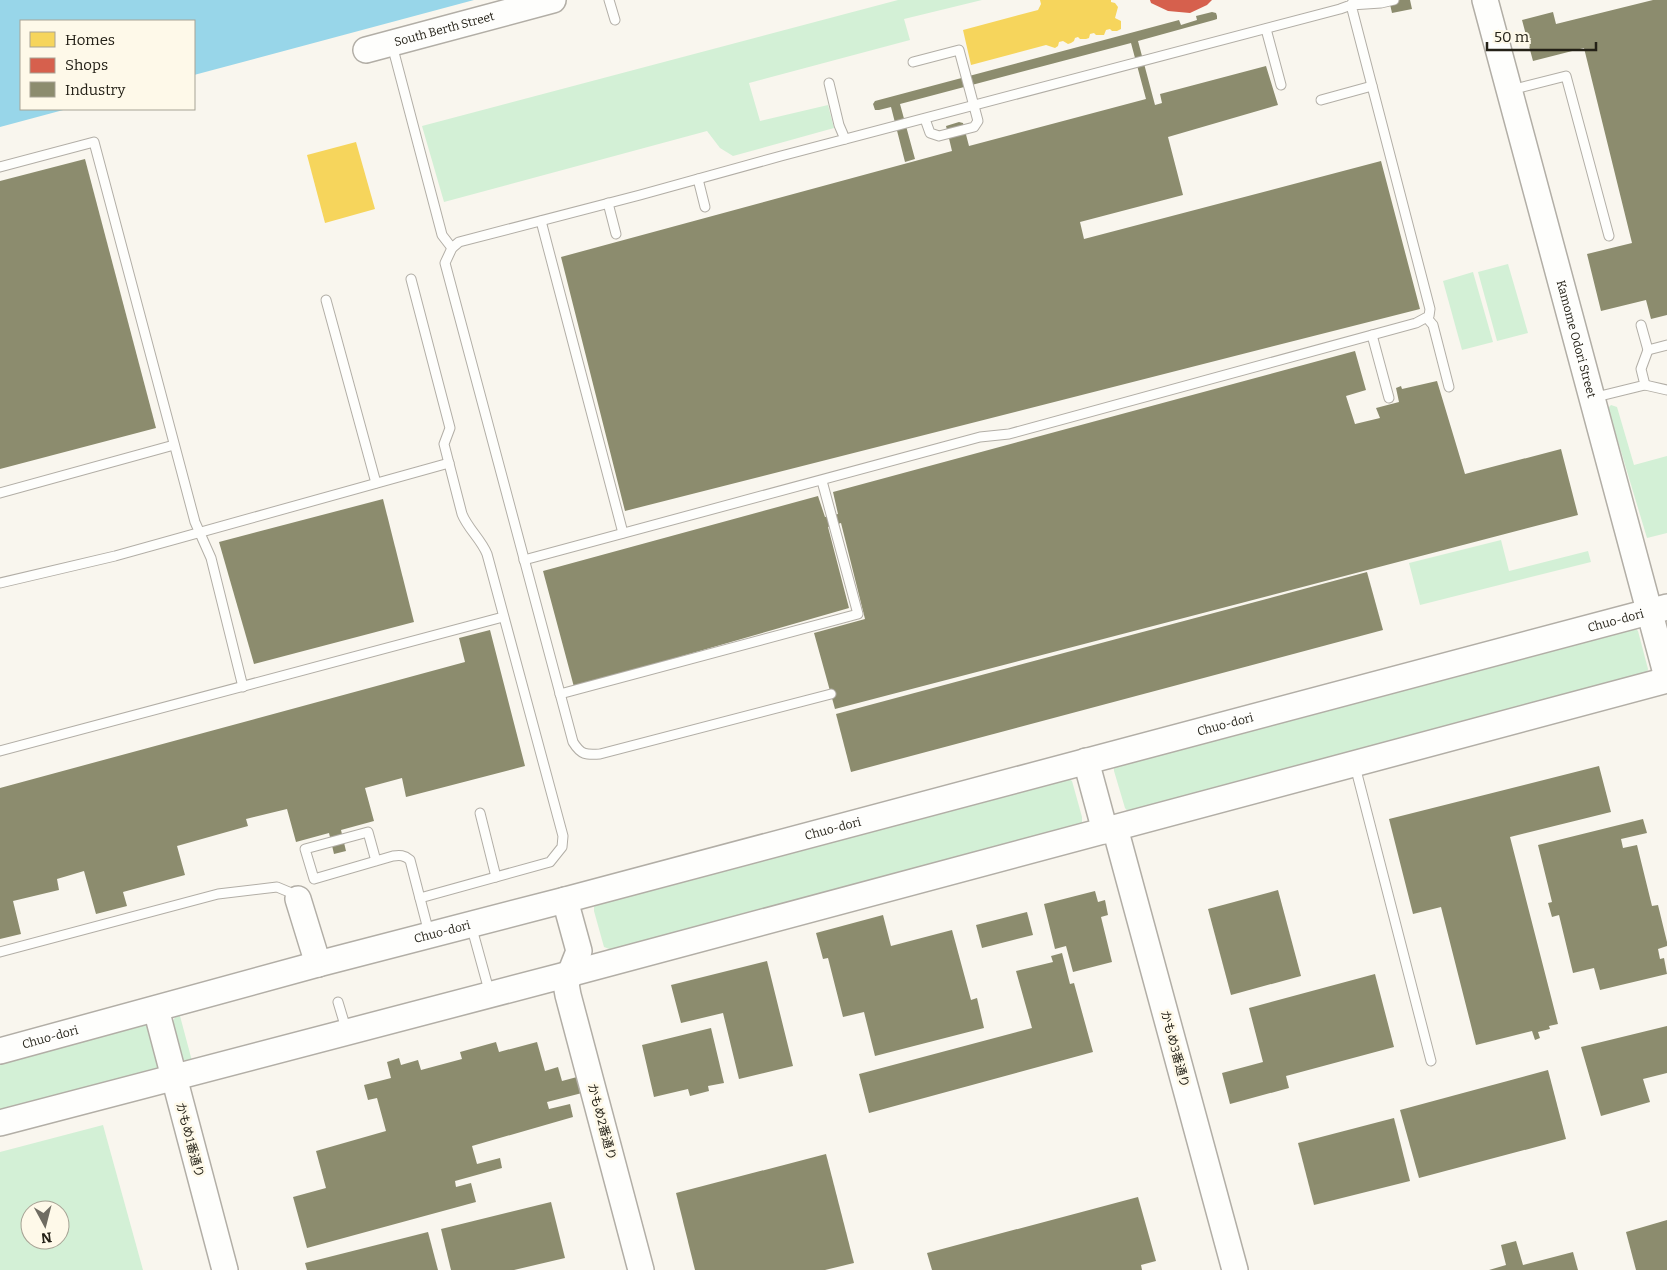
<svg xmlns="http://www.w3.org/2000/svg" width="1667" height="1270" font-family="Bitter,'Noto Sans JP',serif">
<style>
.green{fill:#d3f0d6;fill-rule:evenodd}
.water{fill:#98d6e9}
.homes{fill:#f6d55c}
.shops{fill:#d6604d}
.industry{fill:#8c8c6e}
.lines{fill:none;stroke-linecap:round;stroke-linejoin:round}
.lane-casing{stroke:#b2aea6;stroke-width:11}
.secondary-casing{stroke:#b2aea6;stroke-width:28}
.lane{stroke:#fefefc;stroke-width:9}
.secondary{stroke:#fefefc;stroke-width:25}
.labels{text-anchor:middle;stroke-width:5;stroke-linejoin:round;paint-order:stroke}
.street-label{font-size:12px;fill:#242117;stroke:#fef9e9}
</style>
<rect width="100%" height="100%" fill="#f9f6ee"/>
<g class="green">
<path d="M898,0H982L904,19L910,40L749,83L760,121L828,105L834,128L733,156L720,148L707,131L444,202L422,126Z"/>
<path d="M1508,264L1528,333L1497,341L1478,272Z"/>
<path d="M1473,272L1493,342L1462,350L1443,281Z"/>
<path d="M1611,405L1617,407L1634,465L1667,456V533L1647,538L1608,408Z"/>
<path d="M1501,540L1509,571L1588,551L1591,562L1420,605L1409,563Z"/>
<path d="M1634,627L1638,631L1648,669L1647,673L1129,813L1125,808L1114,771V767L1116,764Z"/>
<path d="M1066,777L1072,781L1082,817V823L1078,827L612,950L604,947L594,911V907L597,903Z"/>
<path d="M180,1016L192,1061L187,1062L180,1057L172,1023L175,1017Z"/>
<path d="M149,1022L161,1068L0,1115V1059Z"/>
<path d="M103,1125L143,1270H0V1152ZM30,1210H60V1240H30Z"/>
</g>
<path class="water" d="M0,0H474L194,75V21H21V109H67L0,127Z"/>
<g class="homes">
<path d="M1040,0H1111V2L1115,3L1118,7L1115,18L1121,21V29L1117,31H1112L1110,29L1106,30L1104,35H1096L1094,33L1090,34L1089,38L1086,39H1080L1078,37L1075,38L1074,41L1071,43L1068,44L1063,41L1059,42L1058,46L1055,48L1046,45L971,65L963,30L1038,10L1041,4Z"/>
<path d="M356,142L375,209L325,223L307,155Z"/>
</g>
<path class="shops" d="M1150,0H1212L1207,5L1190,13L1168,11L1151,3Z"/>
<g class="industry">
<path d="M1389,0H1410L1412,9L1392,13Z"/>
<path d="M1653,0H1667V315L1651,319L1646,300L1601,311L1587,254L1632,243L1584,48L1533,61L1522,20L1553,12L1556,24Z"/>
<path d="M1212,12L1216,13L1217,16V19L1214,20L1138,41L1155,105L1162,103L1160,94L1266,66L1278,105L1168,137L1183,195L1080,222L1084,239L1381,161L1420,309L625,511L561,257L952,151L946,126L959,122L963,123L969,146L1146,99L1131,43L900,104L915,159L905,162L891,107L879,110H875L873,104L875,101L1179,20L1181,25L1197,20L1196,16Z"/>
<path d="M85,159L156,428L0,469V181Z"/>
<path d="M1355,351L1366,390L1346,396L1355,424L1380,418L1376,408L1399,402L1396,388L1401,386L1402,389L1437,381L1465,474L1561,449L1578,515L835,709L814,633L865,619L841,523L828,527L849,608L574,687L543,571L818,496L825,517L838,514L833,492Z"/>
<path d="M383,499L414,622L254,664L219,542Z"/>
<path d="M1367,572L1383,630L851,772L836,714Z"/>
<path d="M490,630L525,766L406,797L402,778L365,788L374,821L341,830L346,851L334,854L329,833L296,842L287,809L246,819L248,826L177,846L185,875L123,892L127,906L96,914L84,871L57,879L59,890L13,901L21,934L0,939V788L465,662L459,638Z"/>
<path d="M1599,766L1611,812L1510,837L1558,1024L1549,1026L1550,1029L1538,1032L1540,1038L1535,1040L1532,1031L1476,1045L1441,907L1413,914L1389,819Z"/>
<path d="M1643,819L1647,833L1621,839L1623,848L1637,845L1652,906L1658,905L1667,942V946L1658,949L1660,959L1664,958L1667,974L1600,990L1594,968L1573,973L1559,915L1552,917L1548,903L1552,902L1538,845Z"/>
<path d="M1278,890L1301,976L1231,995L1208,909Z"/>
<path d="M1095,891L1098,902L1105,900L1108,915L1101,917L1112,962L1073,972L1066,946L1055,949L1044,904Z"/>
<path d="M1027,912L1033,935L982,948L976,925Z"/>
<path d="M883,915L891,946L952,930L971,1000L977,998L984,1028L875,1056L864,1012L843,1017L828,958L823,959L816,933Z"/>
<path d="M1062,953L1070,984L1074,983L1093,1052L869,1113L859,1074L1032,1028L1016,971L1053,962L1051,956Z"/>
<path d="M767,961L793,1066L739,1079L723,1013L681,1023L671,985Z"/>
<path d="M1375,974L1394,1047L1286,1076L1289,1088L1230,1104L1222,1073L1263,1062L1249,1008Z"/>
<path d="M1667,1026V1073L1643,1079L1650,1102L1601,1116L1581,1047Z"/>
<path d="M711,1028L724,1083L708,1086L709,1091L690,1096L688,1089L654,1097L642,1045Z"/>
<path d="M496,1042L499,1052L537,1042L545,1071L558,1067L562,1081L577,1077L582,1093L547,1102L549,1109L570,1104L573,1117L472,1146L477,1164L500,1158L502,1168L455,1181L456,1187L471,1183L476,1202L307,1248L293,1197L326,1188L316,1151L386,1131L377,1098L368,1100L364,1085L391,1078L387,1062L399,1058L401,1065L418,1060L421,1070L462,1059L460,1052Z"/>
<path d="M1548,1070L1566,1139L1419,1178L1400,1110Z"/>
<path d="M1394,1118L1410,1181L1314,1205L1298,1143Z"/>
<path d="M826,1154L854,1263L825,1270H695L676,1193Z"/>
<path d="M1138,1197L1156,1261L1141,1265L1142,1270H932L927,1253Z"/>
<path d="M551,1202L565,1258L514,1270H451L441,1229Z"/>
<path d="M1667,1220V1270H1636L1626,1232Z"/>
<path d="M428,1232L438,1270H307L305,1263Z"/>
<path d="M1516,1241L1523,1265L1573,1252L1578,1270H1489L1506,1265L1501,1245Z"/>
</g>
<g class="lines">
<g class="lane-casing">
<g id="lane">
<path d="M609,0L615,20"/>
<path d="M1266,29L1281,85"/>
<path d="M392,45L441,231L442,235L452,248"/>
<path d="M913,62L959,50L978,121L974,127L939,136L930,133L925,119"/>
<path d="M829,83L839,125L845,139"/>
<path d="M1511,90L1566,76L1609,236"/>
<path d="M1321,100L1372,86"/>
<path d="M0,167L94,142L195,522L211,558L243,687"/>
<path d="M698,179L705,207"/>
<path d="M608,203L616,234"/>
<path d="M541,221L623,533"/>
<path d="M411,279L450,428L444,444L462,514C468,529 481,539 487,554L563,836L562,847L550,862L420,898"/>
<path d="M326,300L376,483"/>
<path d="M1427,318L1433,325L1449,387"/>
<path d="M1372,335L1389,398"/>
<path d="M1648,350L1667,345"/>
<path d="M1645,385L1667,390"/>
<path d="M1592,398L1645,385L1641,369L1648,350L1641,325"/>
<path d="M0,493L174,445"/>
<path d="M524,560L980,437L1009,434L1416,323L1429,316L1430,309L1351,5L1381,3L1394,0"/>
<path d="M0,583L115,556L449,463"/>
<path d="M560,694L858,614L822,481"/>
<path d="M831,694L600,754C586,755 581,755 573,742L445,263L452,248L459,242L640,195L781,156L1340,9L1351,5L1354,0"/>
<path d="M0,751L503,617"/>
<path d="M1355,766L1431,1061"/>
<path d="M480,813L496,877"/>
<path d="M376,861L368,832L305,849L314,879L393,856C400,855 404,855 410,860L429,933"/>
<path d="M471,925L490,994"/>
<path d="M0,952L218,894L277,887L289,892L297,899"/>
<path d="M338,1002L347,1032"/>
</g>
</g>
<g class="secondary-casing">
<g id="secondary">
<path id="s1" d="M1485,0L1667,677"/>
<path id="s2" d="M366,50L553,0"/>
<path d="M1086,761L1105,831"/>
<path d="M1115,828L1235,1270"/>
<path d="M298,899L318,964"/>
<path d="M565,900L579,951L566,984L568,995L641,1270"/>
<path d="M156,1009L225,1270"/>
<path id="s3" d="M0,1051L318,964L565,900L1667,607"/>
<path d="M0,1123L569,974L1667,680"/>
</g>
</g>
<use href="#lane" class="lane"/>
<use href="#secondary" class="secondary"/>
</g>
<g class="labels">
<g class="street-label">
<text dy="4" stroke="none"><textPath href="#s2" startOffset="81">South Berth Street</textPath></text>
<text dy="4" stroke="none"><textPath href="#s1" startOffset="351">Kamome Odori Street</textPath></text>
<text dy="4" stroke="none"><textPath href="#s3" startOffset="1672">Chuo-dori</textPath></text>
<text dy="4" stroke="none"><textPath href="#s3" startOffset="1268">Chuo-dori</textPath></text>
<text dy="4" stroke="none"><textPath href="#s3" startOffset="862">Chuo-dori</textPath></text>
<text dy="4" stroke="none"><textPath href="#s3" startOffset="458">Chuo-dori</textPath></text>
<text dy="4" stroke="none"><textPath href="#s3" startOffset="52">Chuo-dori</textPath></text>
<text transform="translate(1175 1049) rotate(75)" y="4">かもめ3番通り</text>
<text transform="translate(602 1122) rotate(75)" y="4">かもめ2番通り</text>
<text transform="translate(190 1140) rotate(75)" y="4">かもめ1番通り</text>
</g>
</g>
<rect x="20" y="20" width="175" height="90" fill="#fef9e9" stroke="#a7a395"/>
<rect x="30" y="32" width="25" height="15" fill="#f6d55c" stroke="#a7a395"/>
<text x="65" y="45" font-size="15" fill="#242117">Homes</text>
<rect x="30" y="58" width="25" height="15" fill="#d6604d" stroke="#a7a395"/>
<text x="65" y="70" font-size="15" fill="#242117">Shops</text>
<rect x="30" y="82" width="25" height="15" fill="#8c8c6e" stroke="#a7a395"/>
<text x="65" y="95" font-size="15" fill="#242117">Industry</text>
<g transform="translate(45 1225) rotate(173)"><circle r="24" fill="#fef9e9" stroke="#a7a395"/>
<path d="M0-4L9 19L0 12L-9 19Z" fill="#6f6c62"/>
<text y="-8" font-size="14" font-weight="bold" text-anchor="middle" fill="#242117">N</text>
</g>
<path d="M1487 42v8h109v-8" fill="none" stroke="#242117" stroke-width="2.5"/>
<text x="1494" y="42" font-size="15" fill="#242117" stroke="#fef9e9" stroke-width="4" paint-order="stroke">50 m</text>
</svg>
